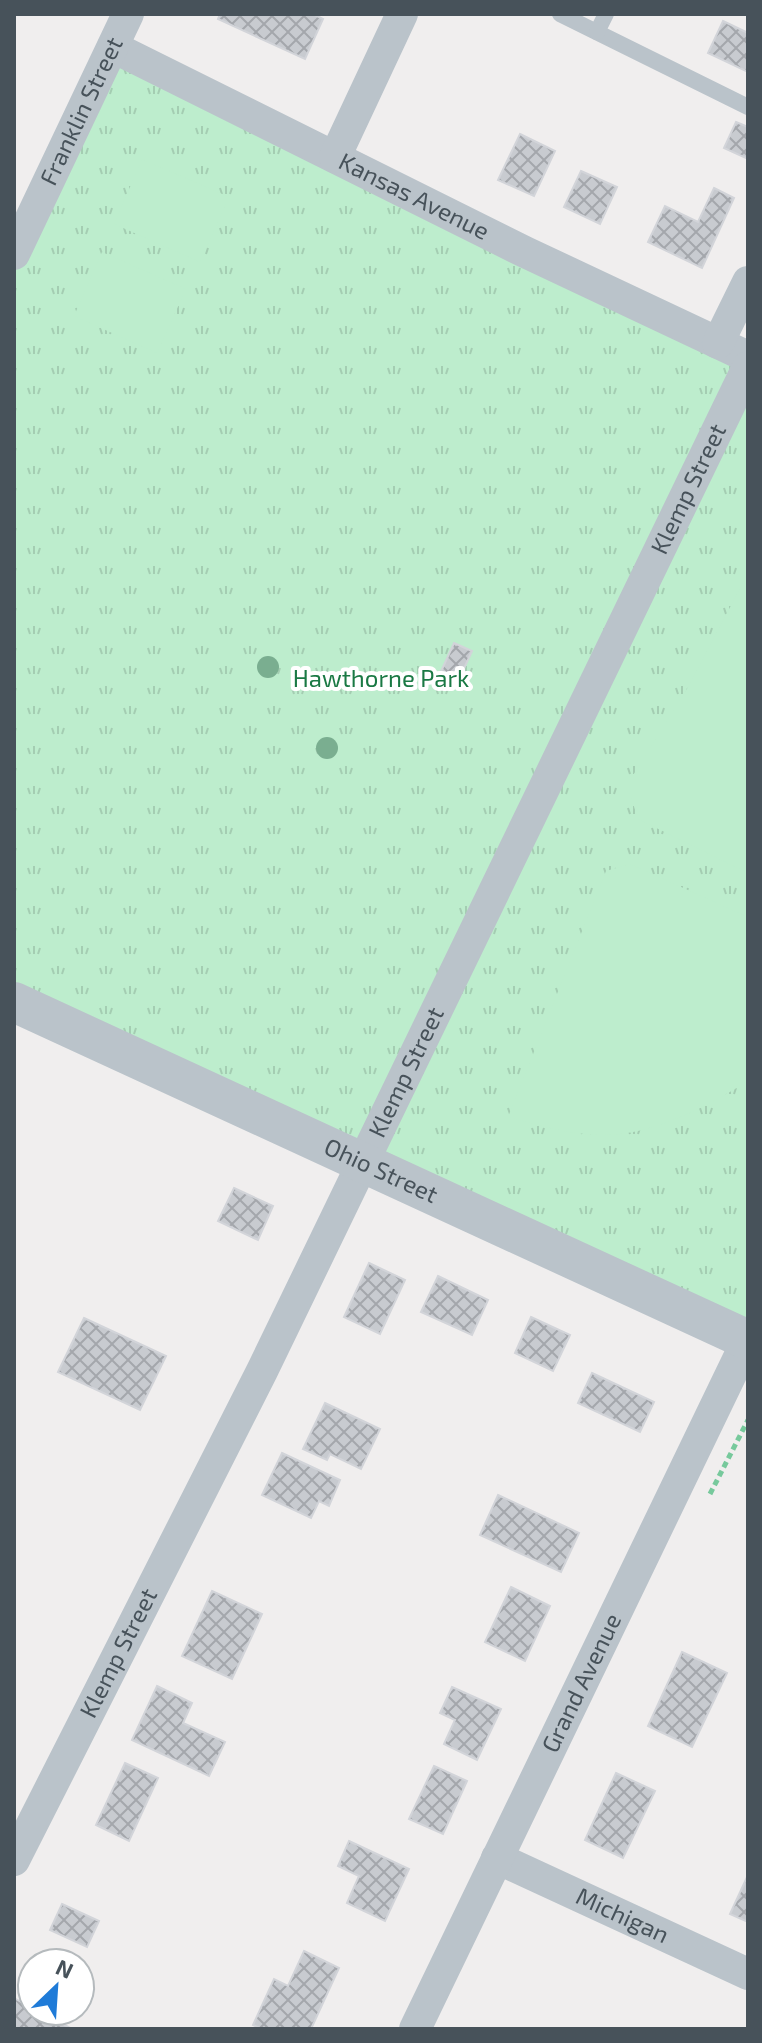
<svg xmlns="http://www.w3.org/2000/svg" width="762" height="2043" font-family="'Exo 2',sans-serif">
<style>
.grass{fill:url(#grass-tufts)}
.pitch{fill:#bdedcd}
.building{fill:url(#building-cross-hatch);stroke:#d2d4d9;stroke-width:2}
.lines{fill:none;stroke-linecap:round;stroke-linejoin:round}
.path{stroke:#77c99c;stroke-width:5;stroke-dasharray:6 4;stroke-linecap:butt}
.service{stroke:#bac3ca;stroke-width:16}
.minor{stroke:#bac3ca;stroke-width:32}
.tertiary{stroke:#bac3ca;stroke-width:40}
.tree{fill:#7aae90}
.labels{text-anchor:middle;stroke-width:8;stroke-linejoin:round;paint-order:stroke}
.street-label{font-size:24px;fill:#47525a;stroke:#fff}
.park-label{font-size:24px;fill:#1a7944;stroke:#fff}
</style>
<defs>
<pattern id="grass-tufts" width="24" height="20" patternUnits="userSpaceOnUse" patternTransform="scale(2)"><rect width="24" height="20" fill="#bdedcd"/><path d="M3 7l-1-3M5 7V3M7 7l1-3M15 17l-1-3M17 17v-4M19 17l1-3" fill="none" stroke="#a4cdb2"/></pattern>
<pattern id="building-cross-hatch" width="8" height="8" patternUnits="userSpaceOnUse" patternTransform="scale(2)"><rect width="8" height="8" fill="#c8cbd0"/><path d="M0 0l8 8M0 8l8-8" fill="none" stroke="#a4a7ac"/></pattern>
</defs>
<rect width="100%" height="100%" fill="#f0eeee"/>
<path class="grass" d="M113,47L748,357V1339L14,1002V254Z"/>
<g class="pitch">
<path d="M142,159L229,197L200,262L114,224Z"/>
<path d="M102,252L186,289L157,353L74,316Z"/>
<path d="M748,573V873L638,819L627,785L688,687Z"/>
<path d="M630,864L748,917V1081C707,1107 649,1137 599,1135C568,1134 538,1125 508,1117L606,871Z"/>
</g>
<g class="building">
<path d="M220,14H313L323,19L305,59L218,19Z"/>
<path d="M723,21L748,33V72L708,53Z"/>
<path d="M736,122L748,127V159L724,148Z"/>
<path d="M520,134L555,151L534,196L498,180Z"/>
<path d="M581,171L617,187L600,224L564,207Z"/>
<path d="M714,188L734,198L702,268L648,242L665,206L698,222Z"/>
<path d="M454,643L472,651L456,686L438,678Z"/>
<path d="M234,1188L273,1206L258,1240L218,1221Z"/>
<path d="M369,1263L405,1280L380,1334L344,1317Z"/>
<path d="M438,1276L488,1300L472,1335L421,1312Z"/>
<path d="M531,1317L570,1335L553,1371L515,1353Z"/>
<path d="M84,1318L166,1356L140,1410L58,1372Z"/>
<path d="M592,1373L654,1402L640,1432L578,1403Z"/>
<path d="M325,1403L380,1429L361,1469L330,1454L327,1460L303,1449Z"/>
<path d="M282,1453L340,1480L329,1506L319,1501L311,1518L262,1495Z"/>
<path d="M498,1495L579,1533L561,1572L480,1535Z"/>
<path d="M511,1587L550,1606L525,1661L485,1642Z"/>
<path d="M212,1591L262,1614L232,1679L182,1656Z"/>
<path d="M682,1652L727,1673L692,1747L648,1726Z"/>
<path d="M157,1686L192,1703L183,1723L225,1742L209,1776L132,1740Z"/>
<path d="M452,1687L501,1709L477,1760L444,1744L455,1720L440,1713Z"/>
<path d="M125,1763L158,1778L129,1841L96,1825Z"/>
<path d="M434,1766L467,1781L443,1834L409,1819Z"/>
<path d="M616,1773L655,1791L623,1858L585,1840Z"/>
<path d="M349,1841L409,1869L385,1921L347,1903L359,1876L338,1866Z"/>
<path d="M748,1875V1922L730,1914Z"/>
<path d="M62,1904L99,1921L87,1947L50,1930Z"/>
<path d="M304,1951L339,1968L311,2029H262L253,2025L274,1979L288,1986Z"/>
<path d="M14,1998L32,2008V2011H38L72,2029H14Z"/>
</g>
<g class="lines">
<path class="path" d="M710,1494L748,1420"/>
<g class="service">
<path d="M560,14L748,107"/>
<path d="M597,32L606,14"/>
</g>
<g class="minor">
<path id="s1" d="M113,47L525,252L748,357"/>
<path d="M335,157L402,14"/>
<path id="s2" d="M14,254L128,14"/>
<path d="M718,343L748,282"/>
<path id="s3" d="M497,1858L748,1974"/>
<path id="s4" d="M14,1860L262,1371L748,367"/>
<path id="s5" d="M415,2029L748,1339"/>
</g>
<path class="tertiary" id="s6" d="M14,1002L748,1340"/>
</g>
<g class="tree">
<circle cx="268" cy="667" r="11"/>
<circle cx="327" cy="748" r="11"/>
</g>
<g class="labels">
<g class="street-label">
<text dy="8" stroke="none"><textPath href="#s2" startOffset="158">Franklin Street</textPath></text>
<text dy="8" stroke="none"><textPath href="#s1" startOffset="336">Kansas Avenue</textPath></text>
<text dy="8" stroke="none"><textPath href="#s4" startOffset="1528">Klemp Street</textPath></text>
<text dy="8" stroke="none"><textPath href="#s4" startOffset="880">Klemp Street</textPath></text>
<text dy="8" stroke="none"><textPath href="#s6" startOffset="404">Ohio Street</textPath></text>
<text dy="8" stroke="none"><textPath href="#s4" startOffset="232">Klemp Street</textPath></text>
<text dy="8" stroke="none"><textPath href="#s5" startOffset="384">Grand Avenue</textPath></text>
<text dy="8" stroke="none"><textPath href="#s3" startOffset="138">Michigan</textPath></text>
</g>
<g class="park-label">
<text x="381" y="687">Hawthorne Park</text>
</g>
</g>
<rect width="762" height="2043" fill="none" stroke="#47525a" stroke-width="32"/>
<g transform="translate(56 1987) rotate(25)"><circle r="38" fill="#ffffff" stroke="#b5babd" stroke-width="2"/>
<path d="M0-6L14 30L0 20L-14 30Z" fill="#1f7bd8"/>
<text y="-12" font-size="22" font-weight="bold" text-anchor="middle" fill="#47525a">N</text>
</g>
</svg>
